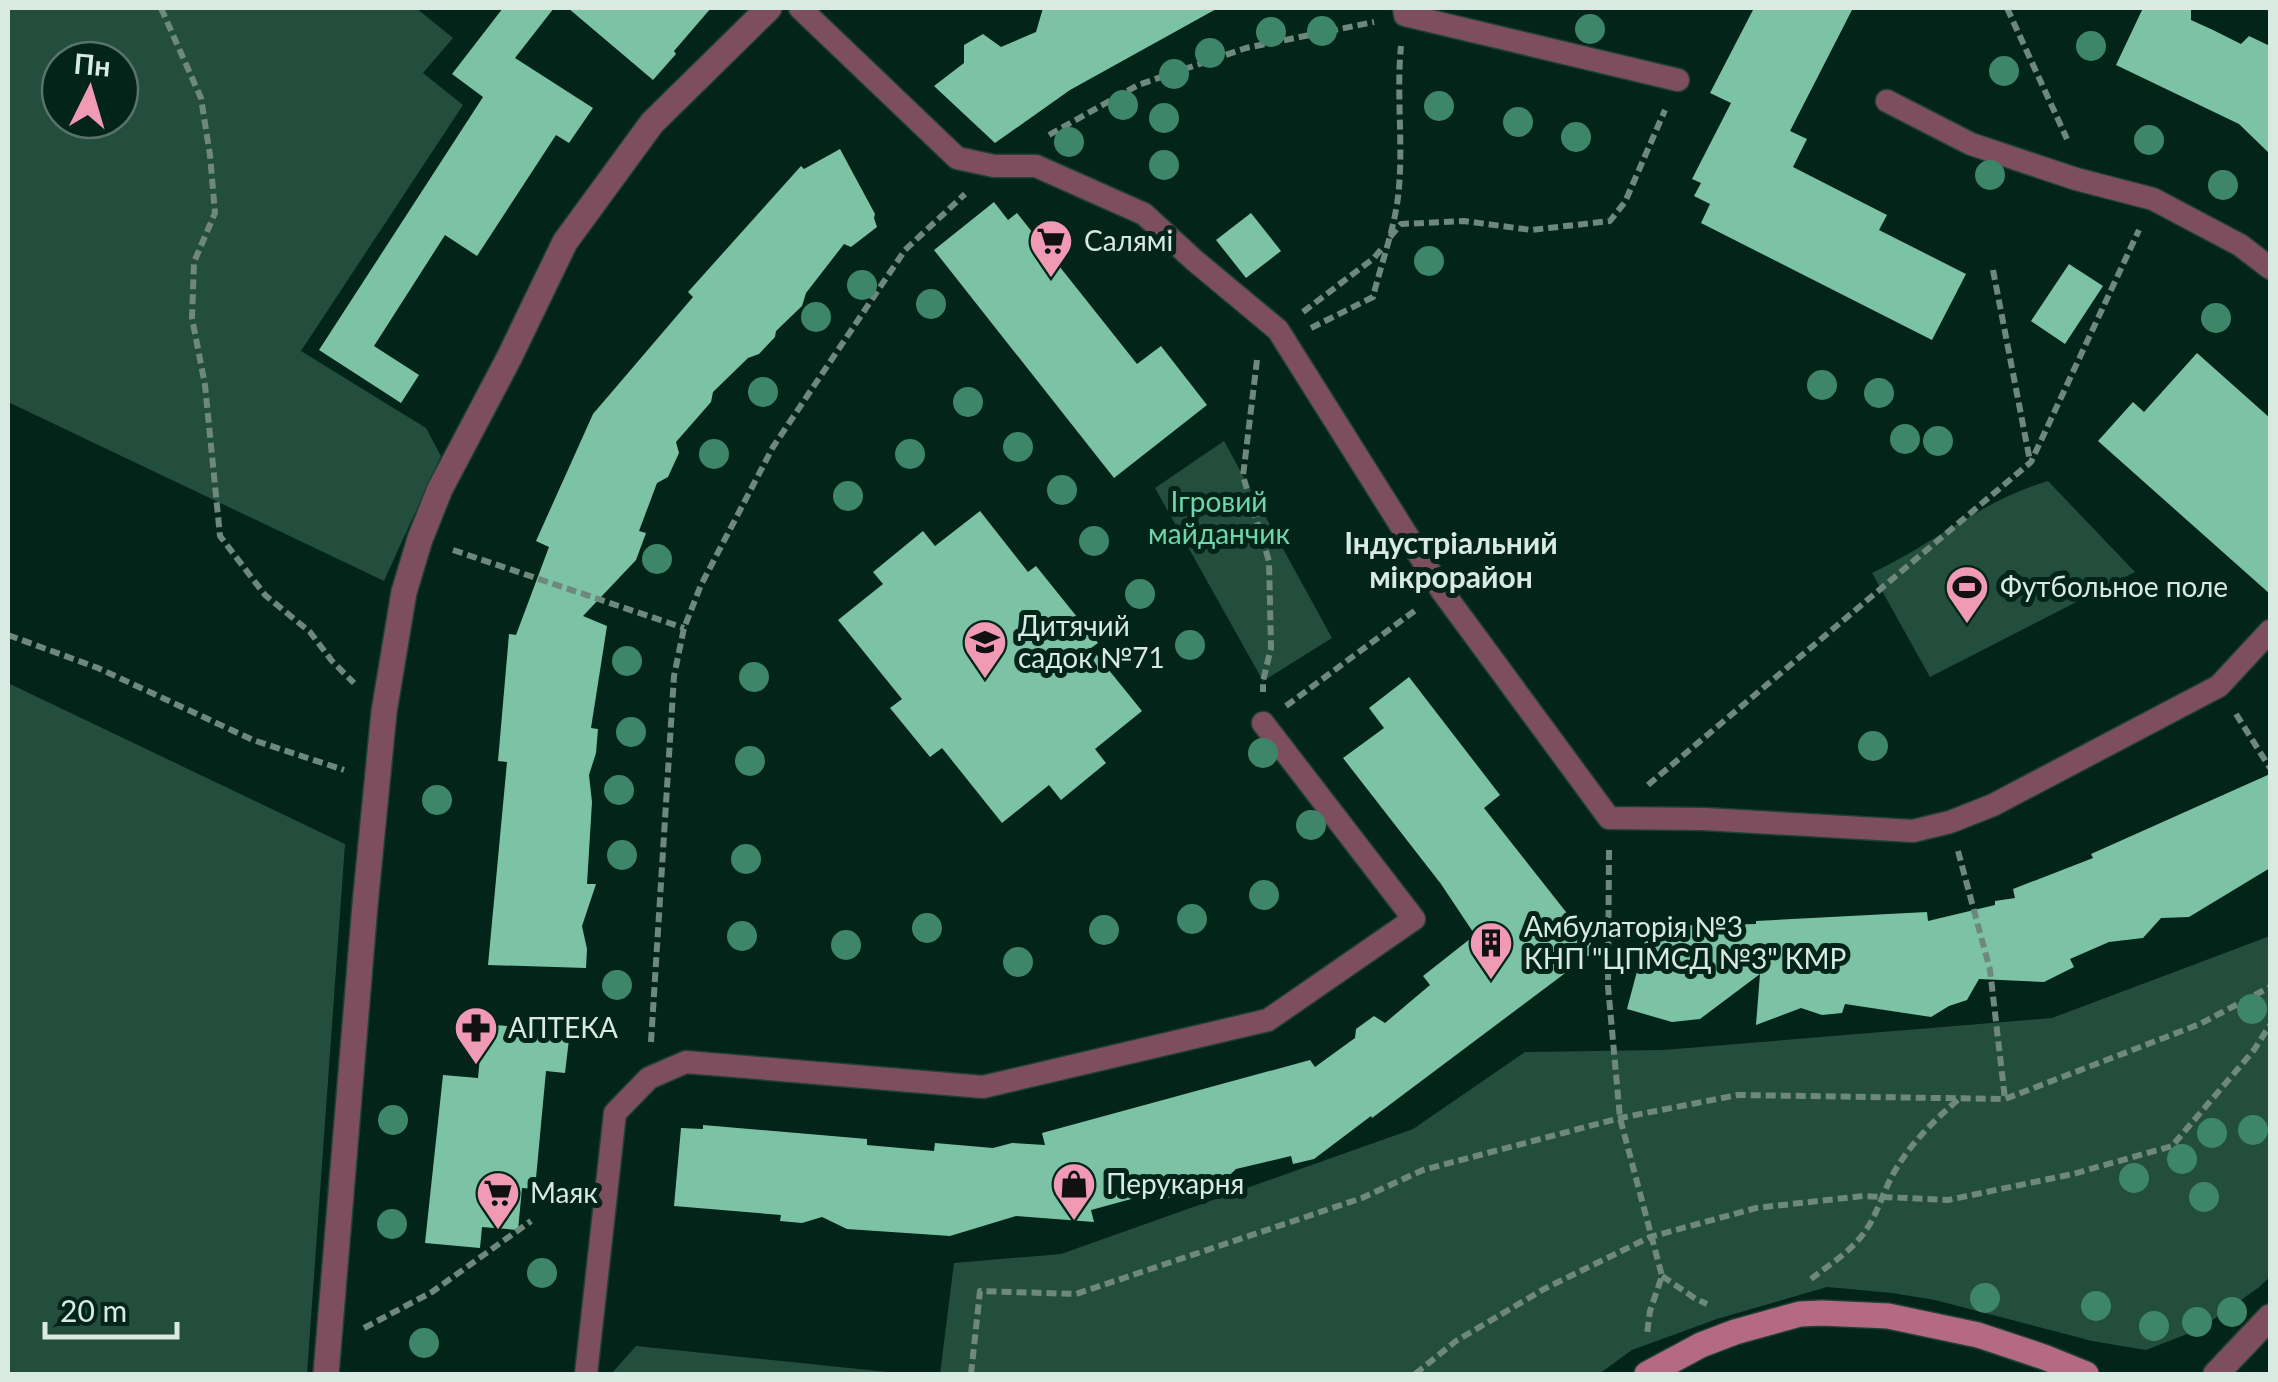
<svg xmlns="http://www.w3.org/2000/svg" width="2278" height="1382" font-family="Lato,sans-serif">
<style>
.green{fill:#234d3c;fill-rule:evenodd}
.building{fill:#7cc3a5}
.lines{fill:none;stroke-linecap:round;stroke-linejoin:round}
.lane-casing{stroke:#214035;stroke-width:25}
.street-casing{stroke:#214035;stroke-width:28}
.secondary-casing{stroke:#214035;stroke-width:28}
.path{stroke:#6f887e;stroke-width:6;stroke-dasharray:10 5;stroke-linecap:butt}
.lane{stroke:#7d4f5e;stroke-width:22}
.street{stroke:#7d4f5e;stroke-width:25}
.secondary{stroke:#b36a82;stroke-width:25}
.tree{fill:#3e866a}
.labels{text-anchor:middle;stroke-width:10;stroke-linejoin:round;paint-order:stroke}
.poi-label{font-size:28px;fill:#d8eae1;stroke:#032419;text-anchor:start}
.park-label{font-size:28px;fill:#6ed6ad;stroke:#032419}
.neighbourhood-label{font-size:30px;font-weight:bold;fill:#d8eae1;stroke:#032419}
</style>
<rect width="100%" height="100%" fill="#032419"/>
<g class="green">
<path d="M8,8H416L453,38L423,73L463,105L301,351L426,428L441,456L384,581L8,402ZM120,60V120H60V60Z"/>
<path d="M1224,441L1332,638L1263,681L1155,488Z"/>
<path d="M2048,481L2135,572L1930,677L1872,573C1932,545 1984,499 2048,481Z"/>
<path d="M8,683L345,844L307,1374H8Z"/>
<path d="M2270,936V1277L2258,1288L2200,1329L2146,1350L2092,1341L1935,1300L1892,1293L1827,1287L1717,1319L1632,1350L1599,1374H940L954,1263L1061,1254L1413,1129L1525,1052L1663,1050L2052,1018Z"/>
<path d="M636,1346L908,1374H611Z"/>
</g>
<g class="building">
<path d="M503,8H554L515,58L593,108L569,143L556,135L477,256L445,235L374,346L419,375L401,403L319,350L483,97L452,74Z"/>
<path d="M568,8H711L674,51L676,54L653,80Z"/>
<path d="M1043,8H1218L1070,90L995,143L934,86L964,63V45L983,34L1001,47L1036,32Z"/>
<path d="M1754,8H1853L1790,131L1807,139L1793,167L1887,215L1879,230L1966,274L1932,340L1701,223L1710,204L1694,196L1701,183L1692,179L1731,103L1710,93Z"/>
<path d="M2143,8H2191V20L2213,30L2241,44L2249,36L2270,46V154L2239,124L2116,65Z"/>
<path d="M840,149L875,214L874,218L877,227L851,247L844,244L806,293L802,306L776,331L775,337L759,354L748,358L713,392L711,402L676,442L679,453L668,477L657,483L639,531L646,533L636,560L583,616L607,626L591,728L598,729L596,753L589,775L592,802L587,884H596L582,926L587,949L586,968L488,965L507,762L498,761L509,634L516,635L549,547L536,541L593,414L693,297L688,292L801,166L804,169Z"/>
<path d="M994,202L1008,220L1017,213L1137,364L1161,346L1207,405L1114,478L934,250Z"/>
<path d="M1251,213L1281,251L1246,278L1216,240Z"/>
<path d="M2069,264L2103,286L2065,344L2031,321Z"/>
<path d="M2197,353L2270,418V594L2098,441L2133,402L2144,412Z"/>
<path d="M980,511L1028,572L1036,566L1098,643L1091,648L1142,711L1095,749L1106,763L1061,800L1049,785L1002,823L942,748L930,757L890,708L902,699L838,620L883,584L873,572L923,531L935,546Z"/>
<path d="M1409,677L1500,795L1484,808L1596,950L1372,1118L1371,1116L1314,1159L1293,1164L1291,1156L1236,1169L1218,1186L1189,1182L1170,1198L1146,1195L1091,1210L1094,1222L1016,1216L950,1236L847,1229L822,1217L802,1223L780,1221L781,1215L674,1206L681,1128L703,1129V1125L867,1139V1145L934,1151L935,1143L993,1148L1012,1143L1045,1145L1042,1133L1310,1060L1315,1067L1355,1038L1356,1029L1374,1016L1385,1023L1430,985L1423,976L1475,935L1441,884L1343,758L1384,728L1369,708Z"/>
<path d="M2270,774V868L2189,917L2161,918L2143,938L2109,942L2070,959L2074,967L2044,982L1979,979L1967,1000L1949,1006L1931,1017L1845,1004L1842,1013L1822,1015L1801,1008L1756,1025L1760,974L1700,1019L1672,1022L1627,1009L1649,926L1756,924V921L1927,912L1928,921L1995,905V901L2015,898L2013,889L2093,858L2091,854Z"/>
<path d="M483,1024L570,1031L565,1073L546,1071L535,1189L522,1188L518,1230L482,1227L480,1248L425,1243L443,1075L478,1078Z"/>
</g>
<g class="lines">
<g class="lane-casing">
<g id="lane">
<path d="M800,8L957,158L994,166H1036L1144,214L1194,260L1278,330L1442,591L1609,818L1704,819L1913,831L1950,822L1993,805L2219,686L2270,631"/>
<path d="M1404,8L1405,15L1678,80"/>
<path d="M1887,101L1971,144L2076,179L2153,199L2240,245L2270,268"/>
<path d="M586,1374L615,1113L649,1078L686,1062L983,1087L1268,1020L1414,919L1263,723"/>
</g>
</g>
<g class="street-casing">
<g id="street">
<path d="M326,1374L365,905L384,712L404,592L420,539L440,489L509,358L565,242L652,123L769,8"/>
<path d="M2216,1374L2270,1317"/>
</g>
</g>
<g class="secondary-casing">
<path id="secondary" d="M1647,1374L1701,1345L1735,1332L1800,1314L1822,1313L1888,1316L1978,1335L2044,1357L2086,1374"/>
</g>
<g class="path">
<path d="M161,8L201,98L210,155L215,213L194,262L192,318L205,385L220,536L265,595L310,632L332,661L354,683"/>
<path d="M2007,8L2067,139"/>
<path d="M1049,135L1138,85L1246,48L1374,22"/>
<path d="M1390,237L1401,224L1464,221L1531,230L1610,221L1625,202L1665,110"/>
<path d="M1993,270L2030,461"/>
<path d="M1303,312L1374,258L1383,247"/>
<path d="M1311,328L1373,297C1381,264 1394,230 1398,197C1404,147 1396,96 1401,46"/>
<path d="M1257,360L1243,476L1269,561L1271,648L1263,681V692"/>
<path d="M453,550L684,628"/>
<path d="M8,635L98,668L253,740L344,770"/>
<path d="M1286,706L1417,609"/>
<path d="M2236,714L2270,768"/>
<path d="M1648,785L2031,462L2139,230"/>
<path d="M1609,850L1608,986L1620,1118L1662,1276L1650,1311L1647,1334"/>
<path d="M1958,851L1990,970L2005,1099"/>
<path d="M651,1042L674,676L684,628L701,585L773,447L905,250L965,194"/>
<path d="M1662,1276L1696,1299L1707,1304"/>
<path d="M1811,1279C1829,1265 1851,1251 1864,1233C1877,1215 1882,1195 1892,1176C1909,1145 1932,1122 1959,1099"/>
<path d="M364,1328L432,1292L531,1221"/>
<path d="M971,1374L980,1291L1076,1294L1362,1198L1423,1170L1620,1118L1738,1095L2005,1099L2200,1024L2270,987"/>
<path d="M1415,1374L1456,1341L1544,1289L1650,1237L1756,1208L1863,1196L1948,1200L2073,1174L2172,1146L2254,1050L2270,1025"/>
</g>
<use href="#lane" class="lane"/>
<use href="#street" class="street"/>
<use href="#secondary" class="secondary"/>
</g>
<g class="tree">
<circle cx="1590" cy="29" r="15"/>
<circle cx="1322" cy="31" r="15"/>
<circle cx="1271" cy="32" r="15"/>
<circle cx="2091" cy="46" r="15"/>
<circle cx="1210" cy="53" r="15"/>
<circle cx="2004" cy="71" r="15"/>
<circle cx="1174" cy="74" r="15"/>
<circle cx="1123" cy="105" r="15"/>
<circle cx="1439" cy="106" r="15"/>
<circle cx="1164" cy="118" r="15"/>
<circle cx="1518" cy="122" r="15"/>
<circle cx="1576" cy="137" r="15"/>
<circle cx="2149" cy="140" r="15"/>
<circle cx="1069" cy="142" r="15"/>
<circle cx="1164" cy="165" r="15"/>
<circle cx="1990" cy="175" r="15"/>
<circle cx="2223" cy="185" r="15"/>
<circle cx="1429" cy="261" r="15"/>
<circle cx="862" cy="285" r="15"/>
<circle cx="931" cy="304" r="15"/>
<circle cx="816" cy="317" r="15"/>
<circle cx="2216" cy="318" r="15"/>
<circle cx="1822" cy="385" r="15"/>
<circle cx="763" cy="392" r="15"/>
<circle cx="1879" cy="393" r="15"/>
<circle cx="968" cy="402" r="15"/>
<circle cx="1905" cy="439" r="15"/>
<circle cx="1938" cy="441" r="15"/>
<circle cx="1018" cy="447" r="15"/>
<circle cx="714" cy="454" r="15"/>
<circle cx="910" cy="454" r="15"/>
<circle cx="1062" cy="490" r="15"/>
<circle cx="848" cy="496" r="15"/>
<circle cx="1094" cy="541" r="15"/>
<circle cx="657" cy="559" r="15"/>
<circle cx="1140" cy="594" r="15"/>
<circle cx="1190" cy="645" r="15"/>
<circle cx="627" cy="661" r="15"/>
<circle cx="754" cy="677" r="15"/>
<circle cx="631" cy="732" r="15"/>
<circle cx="1873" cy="746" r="15"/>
<circle cx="1263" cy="753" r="15"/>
<circle cx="750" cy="761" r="15"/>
<circle cx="619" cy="790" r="15"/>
<circle cx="437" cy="800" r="15"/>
<circle cx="1311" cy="825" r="15"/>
<circle cx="622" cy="855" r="15"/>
<circle cx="746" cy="859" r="15"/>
<circle cx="1264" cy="895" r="15"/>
<circle cx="1192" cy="919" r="15"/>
<circle cx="927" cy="928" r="15"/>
<circle cx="1104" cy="930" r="15"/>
<circle cx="742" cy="936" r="15"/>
<circle cx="846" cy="945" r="15"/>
<circle cx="1018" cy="962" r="15"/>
<circle cx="617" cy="985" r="15"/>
<circle cx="2252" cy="1009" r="15"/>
<circle cx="393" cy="1120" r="15"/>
<circle cx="2253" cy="1130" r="15"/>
<circle cx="2212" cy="1133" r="15"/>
<circle cx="2182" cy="1159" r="15"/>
<circle cx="2134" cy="1178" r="15"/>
<circle cx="2204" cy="1197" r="15"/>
<circle cx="392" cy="1224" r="15"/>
<circle cx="542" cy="1273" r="15"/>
<circle cx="1985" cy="1298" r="15"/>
<circle cx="2096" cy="1306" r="15"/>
<circle cx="2232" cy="1312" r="15"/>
<circle cx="2197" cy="1322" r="15"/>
<circle cx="2154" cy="1326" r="15"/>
<circle cx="424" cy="1343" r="15"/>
</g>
<defs>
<g id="supermarket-pin" transform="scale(2.25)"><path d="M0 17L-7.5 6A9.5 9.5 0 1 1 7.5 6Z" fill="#f09ab6" stroke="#032419"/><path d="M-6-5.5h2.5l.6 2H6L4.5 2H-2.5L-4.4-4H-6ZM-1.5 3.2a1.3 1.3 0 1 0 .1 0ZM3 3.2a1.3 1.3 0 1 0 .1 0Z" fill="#111"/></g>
<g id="stadium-pin" transform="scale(2.25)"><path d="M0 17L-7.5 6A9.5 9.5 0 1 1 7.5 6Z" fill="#f09ab6" stroke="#032419"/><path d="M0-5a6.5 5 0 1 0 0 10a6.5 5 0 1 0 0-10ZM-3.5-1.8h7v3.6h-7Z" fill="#111"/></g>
<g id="school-pin" transform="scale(2.25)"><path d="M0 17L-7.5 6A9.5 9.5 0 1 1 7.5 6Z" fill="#f09ab6" stroke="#032419"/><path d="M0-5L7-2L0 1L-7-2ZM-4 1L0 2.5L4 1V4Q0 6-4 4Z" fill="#111"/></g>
<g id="building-pin" transform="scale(2.25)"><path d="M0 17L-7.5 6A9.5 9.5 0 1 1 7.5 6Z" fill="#f09ab6" stroke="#032419"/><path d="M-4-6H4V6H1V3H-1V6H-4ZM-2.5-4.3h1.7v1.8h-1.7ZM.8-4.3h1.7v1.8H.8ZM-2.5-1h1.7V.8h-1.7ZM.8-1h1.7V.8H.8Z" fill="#111"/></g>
<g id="pharmacy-pin" transform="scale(2.25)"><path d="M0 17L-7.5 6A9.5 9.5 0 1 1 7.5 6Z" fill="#f09ab6" stroke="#032419"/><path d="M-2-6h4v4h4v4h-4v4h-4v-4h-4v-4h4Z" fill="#111"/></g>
<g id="shop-pin" transform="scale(2.25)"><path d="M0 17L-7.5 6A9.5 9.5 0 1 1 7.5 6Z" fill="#f09ab6" stroke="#032419"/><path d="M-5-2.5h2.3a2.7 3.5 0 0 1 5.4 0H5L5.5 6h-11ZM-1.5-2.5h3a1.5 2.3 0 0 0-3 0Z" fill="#111"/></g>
</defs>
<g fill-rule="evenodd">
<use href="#supermarket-pin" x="1051" y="241"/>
<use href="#stadium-pin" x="1967" y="587"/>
<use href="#school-pin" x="985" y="642"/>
<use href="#building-pin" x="1491" y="943"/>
<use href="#pharmacy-pin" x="476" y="1028"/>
<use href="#shop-pin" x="1074" y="1184"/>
<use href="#supermarket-pin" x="498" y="1193"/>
</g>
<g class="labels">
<g class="poi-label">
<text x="1084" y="251">Салямі</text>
<text x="2000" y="597">Футбольное поле</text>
<text x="1018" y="636">Дитячий<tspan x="1018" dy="32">садок №71</tspan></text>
<text x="1524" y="937">Амбулаторія №3<tspan x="1524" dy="32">КНП "ЦПМСД №3" КМР</tspan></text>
<text x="508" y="1038">АПТЕКА</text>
<text x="1106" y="1194">Перукарня</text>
<text x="530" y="1203">Маяк</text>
</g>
<g class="park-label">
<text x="1219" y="512">Ігровий<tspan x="1219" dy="32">майданчик</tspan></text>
</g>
<g class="neighbourhood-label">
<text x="1451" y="554">Індустріальний<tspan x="1451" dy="34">мікрорайон</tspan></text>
</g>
</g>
<rect width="2278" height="1382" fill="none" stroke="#d8eae1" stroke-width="20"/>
<g transform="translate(90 90) rotate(5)"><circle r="48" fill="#032419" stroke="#587369" stroke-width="2.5"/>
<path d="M0-8L18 38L0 25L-18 38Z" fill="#f09ab6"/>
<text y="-15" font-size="28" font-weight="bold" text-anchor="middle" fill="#d8eae1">Пн</text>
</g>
<path d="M45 1322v15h132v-15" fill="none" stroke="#d8eae1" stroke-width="5"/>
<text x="60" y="1322" font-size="30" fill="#d8eae1" stroke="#032419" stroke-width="8" paint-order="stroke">20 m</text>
</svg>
